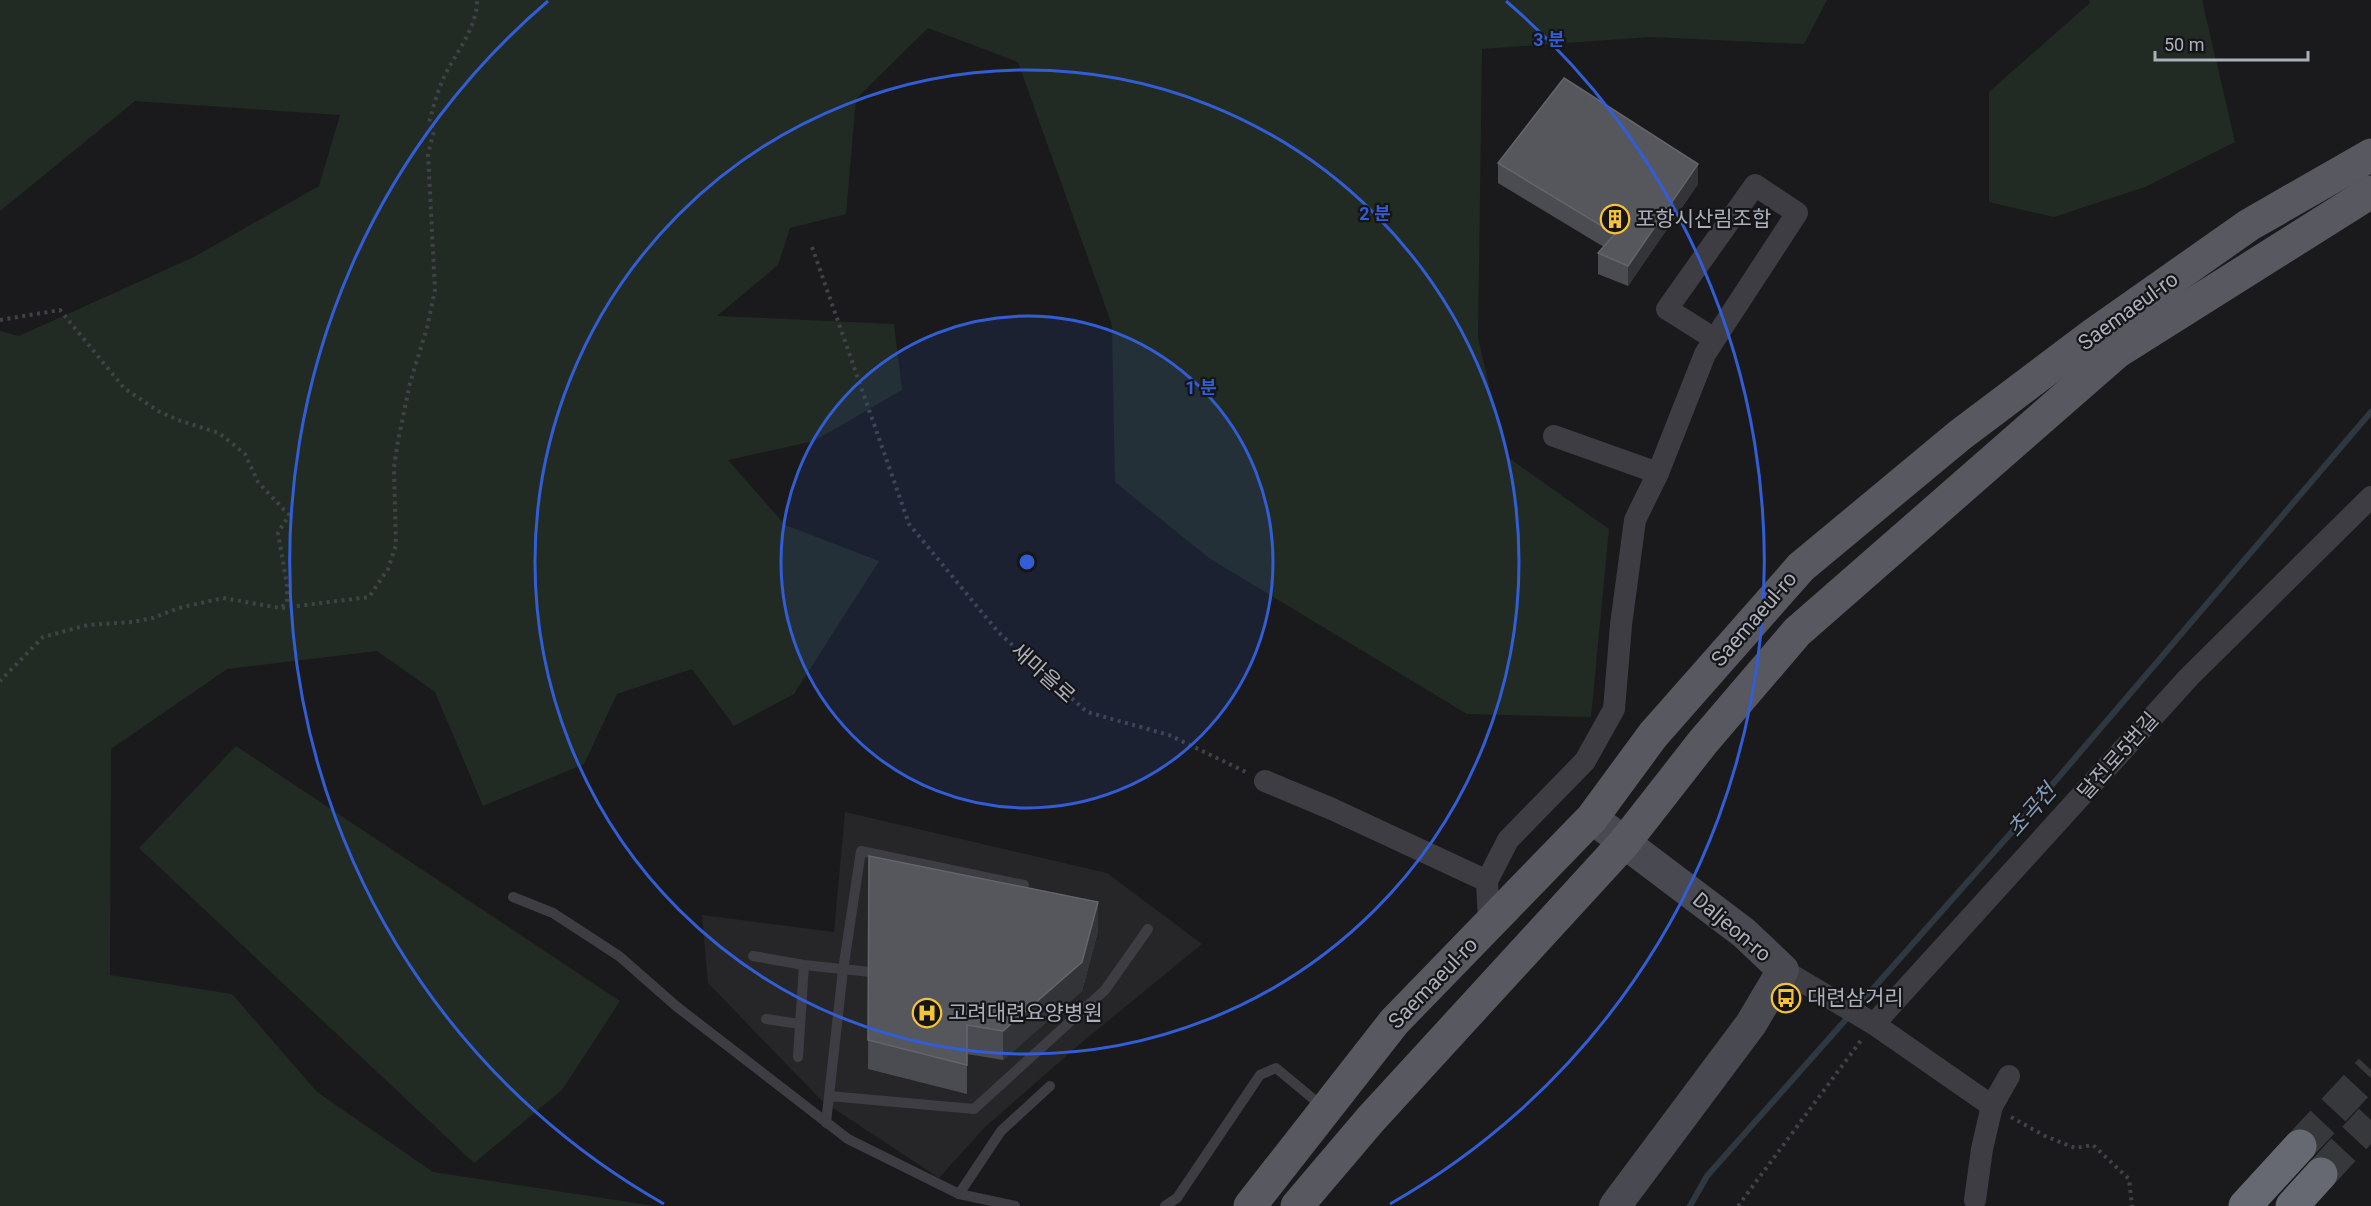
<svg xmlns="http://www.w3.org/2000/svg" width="2371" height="1206" font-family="Roboto,'Noto Sans KR',sans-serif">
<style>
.built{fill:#262629}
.green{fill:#212b23}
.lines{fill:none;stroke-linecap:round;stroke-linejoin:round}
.stream{stroke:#2f3841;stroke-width:6}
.highway-tunnel{stroke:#37383c;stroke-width:33;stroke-dasharray:33 16;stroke-linecap:butt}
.path{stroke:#414248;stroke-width:4;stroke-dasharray:3 4.5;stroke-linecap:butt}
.lane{stroke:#3d3d43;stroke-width:10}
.street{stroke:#3d3d43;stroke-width:22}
.secondary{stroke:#494a51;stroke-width:32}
.primary{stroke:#575860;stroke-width:33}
.highway{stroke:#676972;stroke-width:33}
.wall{fill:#4b4c51}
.shaded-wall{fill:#333437}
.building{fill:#56575d;stroke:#63656c;stroke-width:1.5}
.ring{fill:none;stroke:#325dd4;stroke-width:3}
.labels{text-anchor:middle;stroke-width:4.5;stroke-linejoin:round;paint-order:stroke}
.poi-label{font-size:21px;fill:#acb0bc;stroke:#151517;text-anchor:start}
.street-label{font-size:21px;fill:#acb0bc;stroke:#151517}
.water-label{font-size:22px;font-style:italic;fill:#839bb7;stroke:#151517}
.centre{fill:#325dd4;stroke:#151517;stroke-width:3}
.ring-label{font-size:18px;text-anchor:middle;font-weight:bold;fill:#325dd4;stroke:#151517;stroke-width:4.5;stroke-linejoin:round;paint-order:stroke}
</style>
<rect width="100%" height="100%" fill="#1a1a1c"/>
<path class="built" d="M845,812L1107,873L1202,944L1081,1043L985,1127L939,1178L821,1100L708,983L702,915L834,932Z"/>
<g class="green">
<path d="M0,0H1827L1804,44L1650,37L1482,49L1478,338L1506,456L1609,529L1591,717L1467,714L1209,558L1115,482L1112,325L1018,62L928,28L856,99L846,214L790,228L778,265L717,316L894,324L902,390L814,441L728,460L785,525L879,561L794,694L734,726L692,669L617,694L584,764L483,806L435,692L377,651L227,669L111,749L110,975L232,994L317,1092L433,1172L655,1206H0V331L19,336L196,256L319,186L340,115L135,101L0,211Z"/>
<path d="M2089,0H2202L2235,142L2145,187L2054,217L1989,202V92L2090,3Z"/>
<path d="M236,746L620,1001L562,1090L474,1163L139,848Z"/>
</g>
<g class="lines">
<g class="stream">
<path d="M1856,1008L2010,834L2371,412"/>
<path d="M1690,1206L1707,1176L1849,1016"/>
</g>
<g class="highway-tunnel">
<path d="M2300,1146L2371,1070"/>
<path d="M2321,1174L2371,1120"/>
</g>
<g class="path">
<path d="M812,247L909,524L999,633L1087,712L1169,735L1248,773"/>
<path d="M0,320L60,310L124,388L158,411L178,420L219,433L245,454L258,482L289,515L278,533L287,585V603L280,608L223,598L179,608L153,618L132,622L88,625L43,637L0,681"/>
<path d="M282,608L369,597L388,569L396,545L394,467L398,441L410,383L427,328L435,290L428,154L434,131L429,122C434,105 438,89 446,73C458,49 477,28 477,0"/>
<path d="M2011,1117L2045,1136L2075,1148L2093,1145L2129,1179L2132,1206"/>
<path d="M1738,1206L1862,1039"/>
</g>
<g class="lane">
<path d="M513,897L553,913L619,956L676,1006L848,1139L959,1194L1015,1206"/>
<path d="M753,956L804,965L880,973"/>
<path d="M766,1019L800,1024"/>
<path d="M798,1057L804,965"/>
<path d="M829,1096L974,1109L1105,990L1148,929"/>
<path d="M826,1123L843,970L861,851L1024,885"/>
<path d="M959,1194L1001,1131L1050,1086"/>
<path d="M1165,1206L1177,1198L1260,1075L1276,1068L1323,1107"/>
</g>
<g class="street">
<path d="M1554,436L1658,473L1705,354L1797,213L1755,185L1667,309L1713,338"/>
<path d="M1265,781L1332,809L1487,881"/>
<path d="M1489,923L1487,881L1508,840L1585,761L1614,709L1621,625L1635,520L1658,473"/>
<path d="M1783,970L1874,1024L2189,677L2371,497"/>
<path d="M1874,1024L1992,1106"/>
<path d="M1975,1200L1982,1149L1992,1106L2009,1076"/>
</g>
<path class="secondary" d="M1592,818L1744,933L1783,970L1751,1024L1615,1206"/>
<g class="primary">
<path d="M1250,1206L1394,1022L1592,818L1653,735L1801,567L1960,435L2094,334L2249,225L2371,155"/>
<path d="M1297,1206L1370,1120L1624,843L1703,742L1797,632L2117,352L2371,192"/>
</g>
<g class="highway">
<path d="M2245,1206L2300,1146"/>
<path d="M2292,1206L2321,1174"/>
</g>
</g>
<g class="wall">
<path d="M1498,163L1698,184L1628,286L1598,274V253L1604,247L1498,183Z"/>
<path d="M869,856L1098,931L1082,991L1003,1060L967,1054V1094L868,1069Z"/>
</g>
<g class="shaded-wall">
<path d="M1698,164V184L1628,286V266Z"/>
<path d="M1098,902V931L1082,991L1003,1060V1031Z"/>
</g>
<g class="building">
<path d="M1564,78L1698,164L1628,266L1598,253L1615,234L1498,163Z"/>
<path d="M869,856L1098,902L1082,962L1003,1031L967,1025V1065L868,1040Z"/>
</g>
<circle cx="1027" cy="562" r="246" fill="#325dd4" fill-opacity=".12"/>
<g class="ring">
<circle cx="1027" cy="562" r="246"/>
<circle cx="1027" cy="562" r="492"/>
<path d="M664 1204A738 738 0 0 1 548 1M1506 1A738 738 0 0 1 1390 1204"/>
</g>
<defs>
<g id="building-ring" transform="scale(1.5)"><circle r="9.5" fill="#151517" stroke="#f6c238" stroke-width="1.5"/><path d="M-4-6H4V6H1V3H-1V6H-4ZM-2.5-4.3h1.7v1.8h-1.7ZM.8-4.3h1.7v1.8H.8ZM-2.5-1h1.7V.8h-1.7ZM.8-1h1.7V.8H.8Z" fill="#f6c238"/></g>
<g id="bus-ring" transform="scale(1.5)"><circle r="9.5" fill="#151517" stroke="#f6c238" stroke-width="1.5"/><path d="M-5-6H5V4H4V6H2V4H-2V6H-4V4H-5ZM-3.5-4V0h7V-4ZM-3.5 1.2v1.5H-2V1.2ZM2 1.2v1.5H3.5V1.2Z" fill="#f6c238"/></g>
<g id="hospital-ring" transform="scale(1.5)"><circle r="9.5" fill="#151517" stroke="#f6c238" stroke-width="1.5"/><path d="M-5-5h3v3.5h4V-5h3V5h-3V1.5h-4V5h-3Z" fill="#f6c238"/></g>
</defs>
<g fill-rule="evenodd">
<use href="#building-ring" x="1615" y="219"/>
<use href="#bus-ring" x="1786" y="998"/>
<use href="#hospital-ring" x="927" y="1013"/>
</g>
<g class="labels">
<g class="poi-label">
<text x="1636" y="226">포항시산림조합</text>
<text x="1807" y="1005">대련삼거리</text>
<text x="948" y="1020">고려대련요양병원</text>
</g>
<g class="street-label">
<text transform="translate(2128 311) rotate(-36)" y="7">Saemaeul-ro</text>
<text transform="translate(1754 619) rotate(-49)" y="7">Saemaeul-ro</text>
<text transform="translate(1043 673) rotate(42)" y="7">새마을로</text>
<text transform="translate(2118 756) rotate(-48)" y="7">달전로5번길</text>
<text transform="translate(1732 927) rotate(40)" y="7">Daljeon-ro</text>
<text transform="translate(1433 983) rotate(-46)" y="7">Saemaeul-ro</text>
</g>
<g class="water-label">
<text transform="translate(2031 810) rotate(-49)" y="8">초곡천</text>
</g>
</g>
<circle cx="1027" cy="562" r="9" class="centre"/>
<g class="ring-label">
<text x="1549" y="46">3 분</text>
<text x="1375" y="220">2 분</text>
<text x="1201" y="394">1 분</text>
</g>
<path d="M2155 51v9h153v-9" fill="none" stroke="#acb0bc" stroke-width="3"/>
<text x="2164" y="51" font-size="18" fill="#acb0bc" stroke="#151517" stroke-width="4.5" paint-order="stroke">50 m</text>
</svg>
